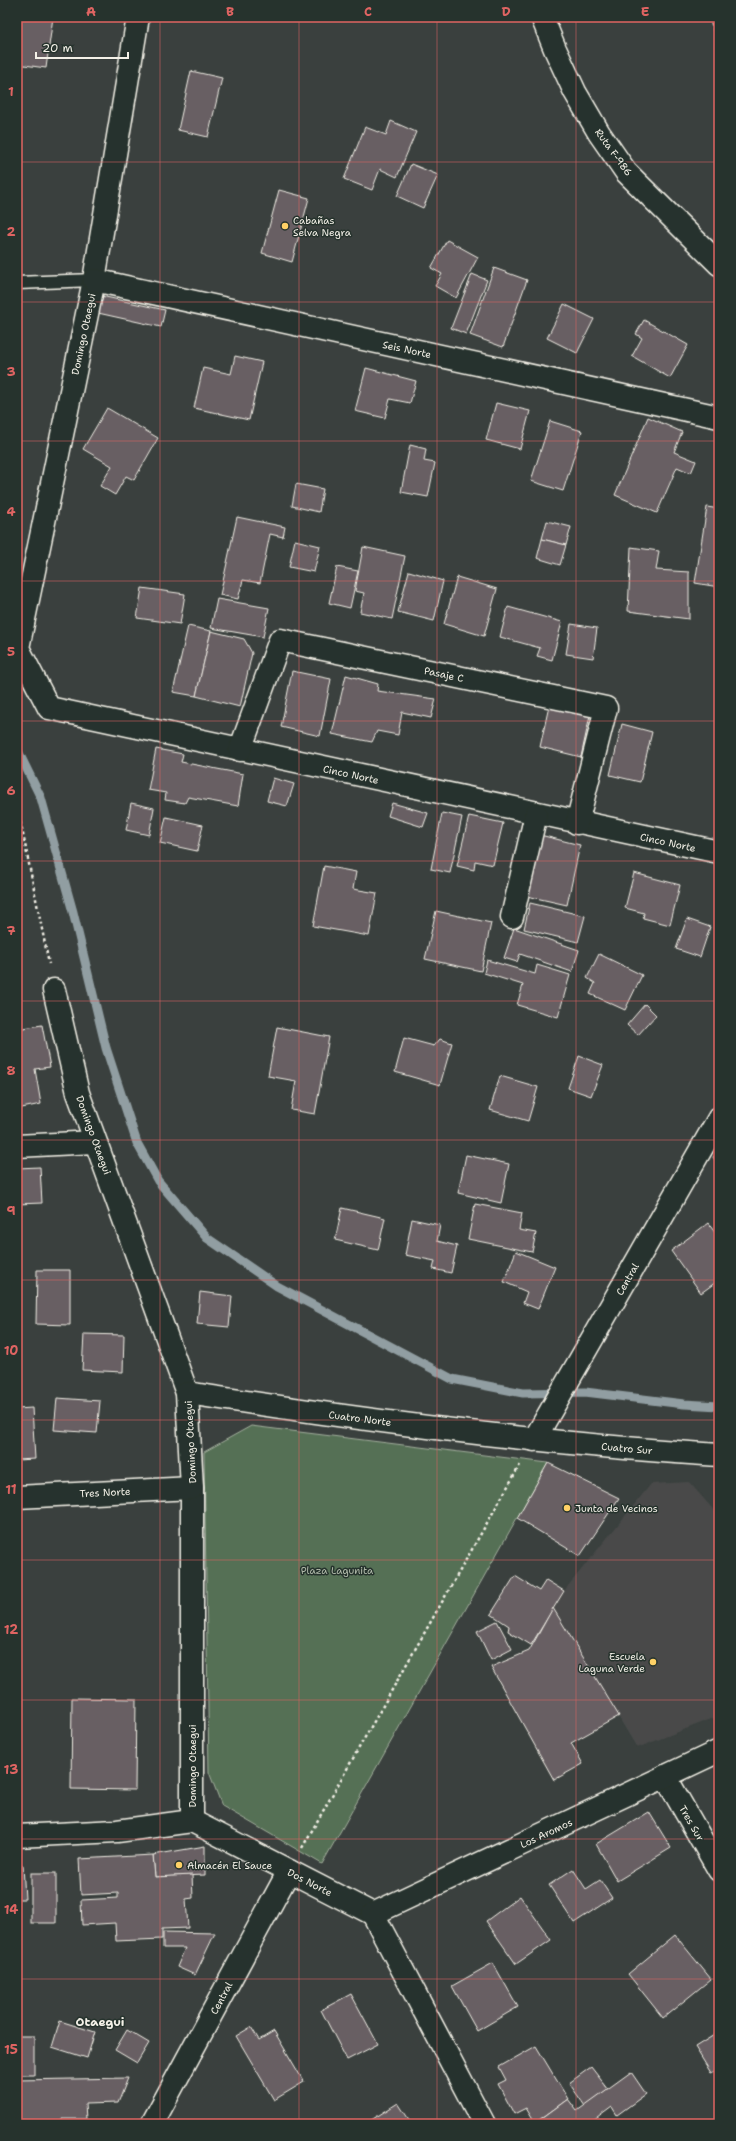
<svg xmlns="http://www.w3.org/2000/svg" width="736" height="2141" font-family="'Shantell Sans',sans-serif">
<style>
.built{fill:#484949}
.green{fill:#546f55;stroke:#a4b09e}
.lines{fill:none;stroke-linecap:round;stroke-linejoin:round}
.stream{stroke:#919ea2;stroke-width:9}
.building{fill:#685e64;stroke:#f4f1e8}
.service-casing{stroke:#f4f1e8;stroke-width:15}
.minor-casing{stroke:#f4f1e8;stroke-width:25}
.secondary-casing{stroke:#f4f1e8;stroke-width:25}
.path{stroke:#f4f1e8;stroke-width:2.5;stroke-dasharray:3 3;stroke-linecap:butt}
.service{stroke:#26332d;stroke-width:12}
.minor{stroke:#26332d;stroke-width:22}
.secondary{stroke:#26332d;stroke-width:22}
.grid{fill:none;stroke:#df6462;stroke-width:1;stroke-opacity:0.55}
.poi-dot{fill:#ffd166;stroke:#26332d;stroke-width:1.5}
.labels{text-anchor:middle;stroke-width:3;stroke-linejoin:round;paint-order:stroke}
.street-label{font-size:10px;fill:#f4f1e8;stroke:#26332d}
.poi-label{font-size:10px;fill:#f4f1e8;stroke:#26332d;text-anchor:start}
.park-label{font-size:10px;fill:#b4bdad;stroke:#26332d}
.quarter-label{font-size:12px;font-weight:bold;fill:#f4f1e8;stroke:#26332d}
.neatline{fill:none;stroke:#df6462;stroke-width:1.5}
.grid-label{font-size:13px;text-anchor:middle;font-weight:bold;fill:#df6462}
</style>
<rect width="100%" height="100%" fill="#3a403e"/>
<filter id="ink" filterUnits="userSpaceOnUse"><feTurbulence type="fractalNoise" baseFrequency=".025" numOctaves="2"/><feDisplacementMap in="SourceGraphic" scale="8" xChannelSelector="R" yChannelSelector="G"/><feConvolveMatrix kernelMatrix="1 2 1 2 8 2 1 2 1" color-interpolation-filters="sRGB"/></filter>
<g filter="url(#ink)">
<path class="built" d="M689,1482L719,1516V1716L637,1748L553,1608L564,1591L651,1484Z"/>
<path class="green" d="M251,1426L548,1463L322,1864L222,1806L209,1772L204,1452Z"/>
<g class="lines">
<path class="stream" d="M17,749L41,798L73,912L106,1048L137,1143L158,1181L207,1238L277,1286L452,1379L523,1393L585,1392L684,1404L719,1406"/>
</g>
<g class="building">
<path d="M17,17H53L46,68L17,64Z"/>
<path d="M191,71L222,78L208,137L178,130Z"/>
<path d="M391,121L416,132L397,177L380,169L372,190L344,179L365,127L386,135Z"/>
<path d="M411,164L438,175L423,208L397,196Z"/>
<path d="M279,190L309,198L292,262L262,253Z"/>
<path d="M17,197H21L17,223Z"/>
<path d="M447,240L478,257L456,298L435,286L442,274L431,268Z"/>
<path d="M494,268L527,280L503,347L470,335Z"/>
<path d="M472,274L487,280L466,334L451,328Z"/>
<path d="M101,296L165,310L161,327L98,313Z"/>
<path d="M564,304L594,319L577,353L547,338Z"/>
<path d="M644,320L688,345L670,378L632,356L642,338L636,334Z"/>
<path d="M235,356L262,362L249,420L194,408L203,368L231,374Z"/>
<path d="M366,368L416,381L410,403L390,399L385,418L355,411Z"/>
<path d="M496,403L530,411L520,449L486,440Z"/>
<path d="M107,408L158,438L134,480L126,476L115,495L100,486L112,466L83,449Z"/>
<path d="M648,417L682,432L674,452L696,461L691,473L677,467L657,513L615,495Z"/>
<path d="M550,421L582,431L563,491L531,481Z"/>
<path d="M410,445L426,449L424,461L435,463L428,497L401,492Z"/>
<path d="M296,484L323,489L319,512L292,506Z"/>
<path d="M707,507L719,509V587L695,583Z"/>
<path d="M237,517L285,527L283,537L270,534L260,583L243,580L238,599L220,595Z"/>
<path d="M547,521L571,527L566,545L542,539Z"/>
<path d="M542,539L566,545L560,565L537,558Z"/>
<path d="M295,540L320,546L314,572L289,567Z"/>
<path d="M363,547L405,556L392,619L360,612L364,593L355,591Z"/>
<path d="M631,547L659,551L656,570L689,572V619L628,611Z"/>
<path d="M337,567L358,571L350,608L329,603Z"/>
<path d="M409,571L443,581L434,621L398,612Z"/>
<path d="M457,577L497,589L484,636L444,624Z"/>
<path d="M142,588L185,594L180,624L137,618Z"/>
<path d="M217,599L269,608L263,637L211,628Z"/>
<path d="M508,607L562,622L552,660L537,656L540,648L500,637Z"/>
<path d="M571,624L597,628L593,658L566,654Z"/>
<path d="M188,626L211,631L196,696L173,692Z"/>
<path d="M211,631L244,639L252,653L240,707L196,696Z"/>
<path d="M292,671L331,679L320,736L281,727Z"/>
<path d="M346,675L378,684L377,691L436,699L431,718L402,712L398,735L377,731L372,742L332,734Z"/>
<path d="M549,706L590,715L581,757L540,747Z"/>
<path d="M622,724L652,732L640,782L610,775Z"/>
<path d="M156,749L183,754L181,762L243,774L238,806L188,797L185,803L165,800L166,793L148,790Z"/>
<path d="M273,778L294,784L287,806L267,801Z"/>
<path d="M131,803L154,808L149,835L126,830Z"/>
<path d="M392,803L428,813L423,827L388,816Z"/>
<path d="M442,813L462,817L450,873L431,869Z"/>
<path d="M469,816L503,823L493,865L475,861L474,870L457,866Z"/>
<path d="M166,817L203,825L197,851L160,843Z"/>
<path d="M540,835L580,845L567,905L527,896Z"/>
<path d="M324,866L356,872L353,889L377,893L369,936L313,926Z"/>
<path d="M634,873L680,885L670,925L643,918L644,913L625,908Z"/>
<path d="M530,903L585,916L578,942L524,929Z"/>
<path d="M436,911L491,923L481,971L425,959Z"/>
<path d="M687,919L710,927L700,957L676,949Z"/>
<path d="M514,928L579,950L572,972L520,954L517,962L504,958Z"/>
<path d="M599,954L642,975L625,1010L590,994L595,983L587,978Z"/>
<path d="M487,960L535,974L537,965L570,975L558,1017L517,1005L523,985L484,973Z"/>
<path d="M645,1004L656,1015L638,1035L627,1025Z"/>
<path d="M42,1025L50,1067L35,1069L41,1104L17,1109V1029Z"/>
<path d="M277,1027L329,1037L315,1114L291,1110L296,1081L268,1076Z"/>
<path d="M404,1038L434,1046L440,1039L452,1043L440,1085L395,1072Z"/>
<path d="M579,1056L603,1065L591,1096L568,1088Z"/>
<path d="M500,1076L538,1087L528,1121L490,1110Z"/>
<path d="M719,1152V1166L713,1157Z"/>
<path d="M466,1155L509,1164L501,1203L458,1193Z"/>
<path d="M40,1167L42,1203L17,1204V1168Z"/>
<path d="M475,1204L522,1213L519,1230L536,1233L532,1252L468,1239Z"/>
<path d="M342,1208L385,1218L378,1250L335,1240Z"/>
<path d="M412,1219L440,1225L437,1241L457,1246L451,1273L433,1269L435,1261L405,1255Z"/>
<path d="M708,1223L719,1238V1280L701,1293L671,1251Z"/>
<path d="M516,1251L555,1267L538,1309L523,1303L527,1292L504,1282Z"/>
<path d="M37,1270H70V1325L36,1324Z"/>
<path d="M200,1292L232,1296L229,1327L197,1324Z"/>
<path d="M84,1334L124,1335L123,1372L82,1370Z"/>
<path d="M57,1398L100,1401L97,1433L54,1430Z"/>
<path d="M32,1408L35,1459L17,1460V1409Z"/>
<path d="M548,1463L619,1498L580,1556L517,1518Z"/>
<path d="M515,1576L539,1591L546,1580L564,1591L531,1645L508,1631L509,1626L491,1614Z"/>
<path d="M553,1608L619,1716L571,1743L583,1764L554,1780L491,1667L529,1651Z"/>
<path d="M497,1621L512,1649L491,1660L477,1631Z"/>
<path d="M72,1698L136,1699L135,1790L71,1789Z"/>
<path d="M649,1812L671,1848L617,1881L596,1844Z"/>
<path d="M205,1846V1875L155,1877L153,1855Z"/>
<path d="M153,1855L155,1877L192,1875L193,1898L186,1899L188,1928L162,1929V1939L116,1941L115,1923L82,1925L81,1900L118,1898V1893L81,1895L79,1859Z"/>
<path d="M23,1865L25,1899H17V1866Z"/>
<path d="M573,1869L586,1889L600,1880L612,1898L574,1923L549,1885Z"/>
<rect x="31" y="1873" width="25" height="50"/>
<path d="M520,1896L551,1940L516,1964L486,1921Z"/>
<path d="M163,1932L215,1933L195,1975L177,1967L185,1948H163Z"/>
<path d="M675,1935L711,1979L663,2018L628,1974Z"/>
<path d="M493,1963L518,2007L477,2031L452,1986Z"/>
<path d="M351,1994L378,2044L347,2060L321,2010Z"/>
<path d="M60,2021L95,2032L87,2058L52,2047Z"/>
<path d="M251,2027L259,2040L274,2031L304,2082L274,2100L236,2036Z"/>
<path d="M127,2030L149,2043L137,2063L115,2050Z"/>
<path d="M719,2032V2069L711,2073L695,2047Z"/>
<rect x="17" y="2036" width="17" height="39"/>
<path d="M536,2046L568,2099L535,2123L526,2108L514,2114L498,2084L506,2080L499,2067Z"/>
<path d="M591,2067L608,2089L585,2106L569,2083Z"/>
<path d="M631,2072L646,2094L617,2115L612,2107L589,2124L535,2123L568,2099L577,2111Z"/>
<path d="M128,2078L118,2103L85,2104L86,2119H62V2124H17V2080Z"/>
<path d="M398,2103L412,2124H365Z"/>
</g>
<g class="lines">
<g class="service-casing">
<path id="service" d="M17,283L94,280"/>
</g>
<g class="minor-casing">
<g id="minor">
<path d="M138,17L94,280L18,648L49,708L719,852"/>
<path d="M94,280L719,417"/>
<path d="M240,750L280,640L606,708L577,823"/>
<path d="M512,917L536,814"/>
<path d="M54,990L78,1093L187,1393L192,1488V1821"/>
<path d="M17,1146L95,1142"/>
<path d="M187,1393C363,1420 541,1444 719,1455"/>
<path d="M534,1440L719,1118"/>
<path d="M17,1497L192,1488"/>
<path d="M665,1776L719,1870"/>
<path d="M17,1836L117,1831L192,1821L373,1914L484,2124"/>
<path d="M373,1914L719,1751"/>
<path d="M152,2124L289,1871"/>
</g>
</g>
<g class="secondary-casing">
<path id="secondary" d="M542,17L555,49L575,92L599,133L626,172L719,264"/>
</g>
<g class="path">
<path d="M710,17L719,48"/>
<path d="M17,804L49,964"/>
<path d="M302,1848L520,1465"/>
</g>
<use href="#service" class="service"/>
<use href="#minor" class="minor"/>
<use href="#secondary" class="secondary"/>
</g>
</g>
<path class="grid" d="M160,17V2124M299,17V2124M437,17V2124M576,17V2124M17,162H719M17,302H719M17,441H719M17,581H719M17,721H719M17,861H719M17,1001H719M17,1140H719M17,1280H719M17,1420H719M17,1560H719M17,1700H719M17,1839H719M17,1979H719"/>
<g class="poi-dot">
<circle cx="285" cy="226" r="4"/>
<circle cx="567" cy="1508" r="4"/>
<circle cx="653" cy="1662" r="4"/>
<circle cx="179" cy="1865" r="4"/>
</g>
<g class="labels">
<g class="street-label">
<text transform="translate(614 152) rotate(54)" y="4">Ruta F-986</text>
<text transform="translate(83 334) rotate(-78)" y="4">Domingo Otaegui</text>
<text transform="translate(407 349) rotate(12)" y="4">Seis Norte</text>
<text transform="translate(444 674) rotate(12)" y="4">Pasaje C</text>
<text transform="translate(351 774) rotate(12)" y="4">Cinco Norte</text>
<text transform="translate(668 842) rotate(12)" y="4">Cinco Norte</text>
<text transform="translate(94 1135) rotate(70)" y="4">Domingo Otaegui</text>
<text transform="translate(627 1279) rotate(-60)" y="4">Central</text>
<text transform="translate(360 1418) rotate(7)" y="4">Cuatro Norte</text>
<text transform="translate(190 1442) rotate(-93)" y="4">Domingo Otaegui</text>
<text transform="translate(627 1448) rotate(5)" y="4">Cuatro Sur</text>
<text transform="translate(105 1492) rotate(-3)" y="4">Tres Norte</text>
<text transform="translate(192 1766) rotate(-90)" y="4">Domingo Otaegui</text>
<text transform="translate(692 1823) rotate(60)" y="4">Tres Sur</text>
<text transform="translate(546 1833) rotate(-25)" y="4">Los Aromos</text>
<text transform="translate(310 1882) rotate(27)" y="4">Dos Norte</text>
<text transform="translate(221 1998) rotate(-62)" y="4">Central</text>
</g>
<g class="poi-label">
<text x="293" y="224">Cabañas<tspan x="293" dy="12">Selva Negra</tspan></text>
<text x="575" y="1512">Junta de Vecinos</text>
<text x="645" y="1660" text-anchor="end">Escuela<tspan x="645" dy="12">Laguna Verde</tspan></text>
<text x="187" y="1869">Almacén El Sauce</text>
</g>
<g class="park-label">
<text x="337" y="1574">Plaza Lagunita</text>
</g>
<g class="quarter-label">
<text x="100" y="2026">Otaegui</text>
</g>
</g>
<rect width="736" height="2141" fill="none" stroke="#26332d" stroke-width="44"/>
<path d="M36 52v6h92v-6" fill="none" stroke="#f4f1e8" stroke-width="2"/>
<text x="42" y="52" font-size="12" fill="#f4f1e8" stroke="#26332d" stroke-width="3" paint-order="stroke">20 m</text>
<rect x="22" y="22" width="692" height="2097" class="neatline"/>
<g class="grid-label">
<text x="91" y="16">A</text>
<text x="230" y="16">B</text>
<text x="368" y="16">C</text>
<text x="506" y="16">D</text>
<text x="645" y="16">E</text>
<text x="11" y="96">1</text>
<text x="11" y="236">2</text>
<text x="11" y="376">3</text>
<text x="11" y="516">4</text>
<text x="11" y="656">5</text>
<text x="11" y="795">6</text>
<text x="11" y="935">7</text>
<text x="11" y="1075">8</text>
<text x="11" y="1215">9</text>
<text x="11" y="1355">10</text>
<text x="11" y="1494">11</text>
<text x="11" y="1634">12</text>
<text x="11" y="1774">13</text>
<text x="11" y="1914">14</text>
<text x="11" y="2054">15</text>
</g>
</svg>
